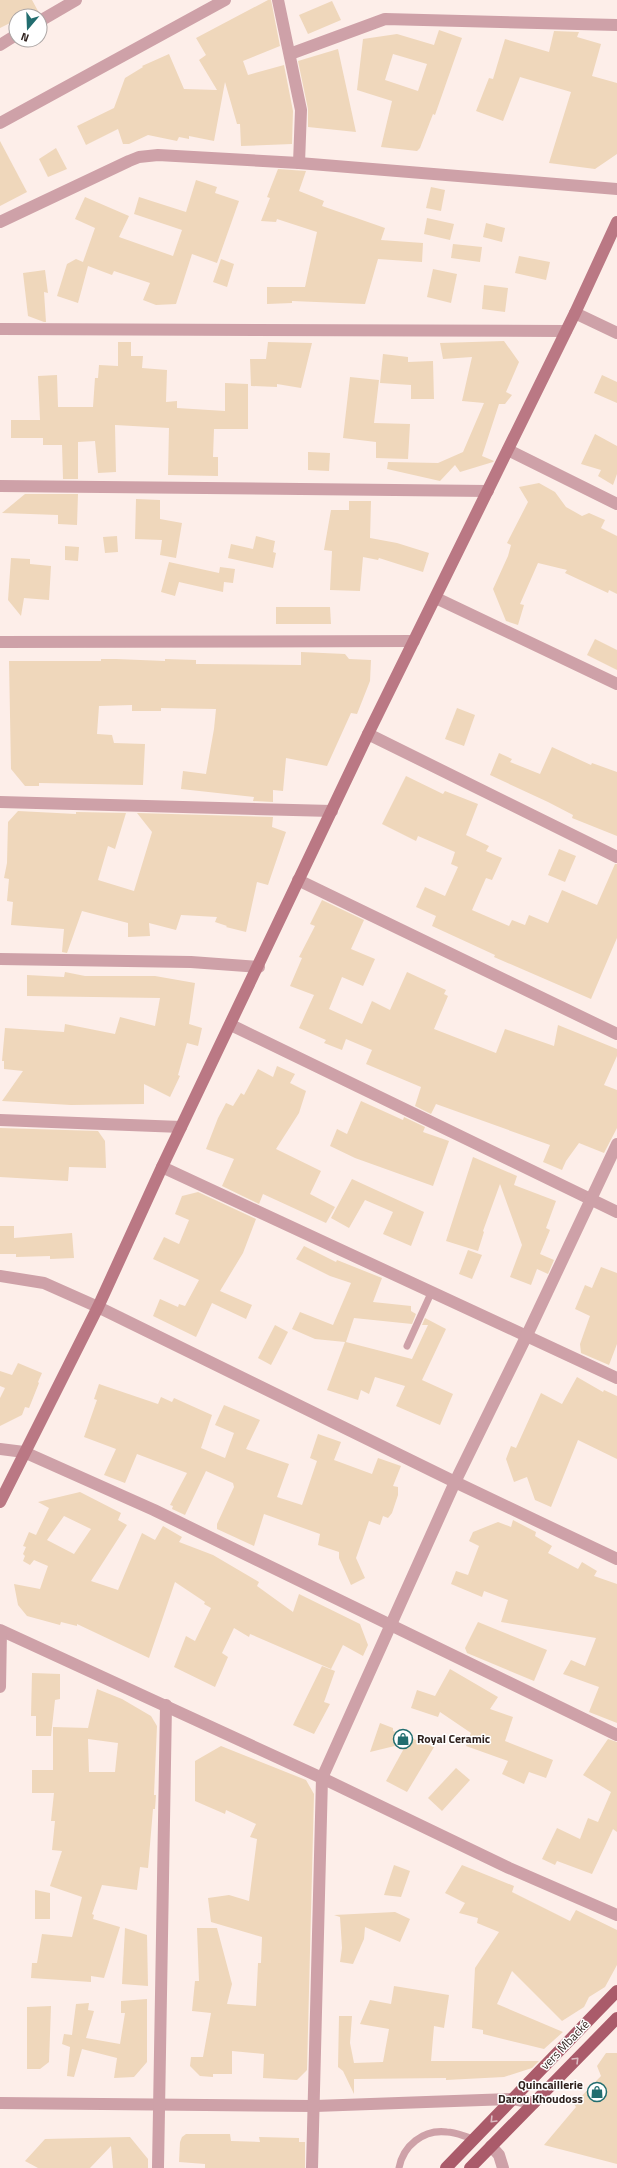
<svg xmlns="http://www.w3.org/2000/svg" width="617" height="2168" font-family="'Titillium Web',sans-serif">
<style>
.building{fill:#efd7bb;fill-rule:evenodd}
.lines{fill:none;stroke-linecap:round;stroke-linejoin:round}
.lane{stroke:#cea1a8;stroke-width:7}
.street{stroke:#cea1a8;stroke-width:12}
.secondary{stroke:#ba7884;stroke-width:12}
.primary{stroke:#aa5b6a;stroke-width:12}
.oneway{stroke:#ddbdc3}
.labels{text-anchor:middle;stroke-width:3;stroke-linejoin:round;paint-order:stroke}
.poi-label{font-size:12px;font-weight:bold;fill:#2d1f1b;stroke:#fff;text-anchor:start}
.street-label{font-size:12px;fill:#2d1f1b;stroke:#fff}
</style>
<rect width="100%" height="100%" fill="#fdeee9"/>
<g class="building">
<path d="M0,0H32L38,11L27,16H16V20L0,28Z"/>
<path d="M268,0H271L280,46L243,61L248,75L284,65L293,111L292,144L241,146L240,124H237L225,82L214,141L189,136V139L179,137L177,141L148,135L129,144H123L118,129L86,145L77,126L114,108L125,78L143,67L142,66L169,54L184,89L217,90L199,60L206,55L196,38Z"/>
<path d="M332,1L341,20L308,34L299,15Z"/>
<path d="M439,30L462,38L435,115L433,114L420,148L417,151L381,147L392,101L357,90L363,39L397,34L434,45ZM393,54L427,64L418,91L385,80Z"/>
<path d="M554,31L579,32L577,37L601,44L592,76L617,83V154L595,169L549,163L571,92L520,77L503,121L476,111L489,78L493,79L505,39L549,52Z"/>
<path d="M338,49L356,132L308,127V109L298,61Z"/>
<path d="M0,141L27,192L0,206Z"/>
<path d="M56,148L67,169L48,177L39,159Z"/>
<path d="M278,169L306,171L299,191L324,201L322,206L385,228L381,240L423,243L422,262L378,259L365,304L292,301V303L267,304V287H305L317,232L277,219L276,222L261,221L270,198L267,197Z"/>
<path d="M196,180L217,187L215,193L239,201L217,263L192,254L176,304L156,305L143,300L150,283L114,271L112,275L88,266L78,303L57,296L67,264L76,259L83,262L95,228L75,219L85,197L129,216L119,237L173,256L182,230L134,214L139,197L186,212Z"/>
<path d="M431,187L445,190L441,211L426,208Z"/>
<path d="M427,218L454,224L450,240L424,234Z"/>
<path d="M486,223L505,228L502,242L483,237Z"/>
<path d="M453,244L482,247L480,262L451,258Z"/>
<path d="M519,256L550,262L546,280L515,273Z"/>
<path d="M221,259L234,264L227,287L213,282Z"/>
<path d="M433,269L457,274L451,303L427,297Z"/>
<path d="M45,270L48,293L44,292L46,322H44L28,316L23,273Z"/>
<path d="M484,285L508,288L505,312L482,309Z"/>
<path d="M504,341L519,362L506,392L512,395L505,404H499L482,456L494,461L493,462L460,472L455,465L440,481L387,469L388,462L438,463L463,452L484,403L462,401L472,357L443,359L440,343Z"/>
<path d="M118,342H131V356H143L142,368L167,370L166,402L177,401V408L225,411V383L248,384V429H214L213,457H218V476L168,475L169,428L115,425L116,472L98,473L95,441L78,442V479H63L62,445H43V438H11V420H40L38,376L57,375L58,407H93L95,378H98L99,365L118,366Z"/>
<path d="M268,342L312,343L301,388L277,384V387L251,386L250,359H266Z"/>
<path d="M383,354L408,357V362L433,361L434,399H411V385L380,383Z"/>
<path d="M602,375L617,382V403L594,393Z"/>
<path d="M350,377L379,380L374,423L410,424L408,459L376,458V442L343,438Z"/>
<path d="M595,434L617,446V474L613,485L598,476L601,470L581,464Z"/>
<path d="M308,452L330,453L329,471L308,470Z"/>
<path d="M539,483L555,492L566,507L582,516L589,513L605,520L601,528L617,536V594L609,590L608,593L565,573L567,570L538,563L520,604L524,605L518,625L506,621L493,589L508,556L511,545L507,543L528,502L519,487Z"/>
<path d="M25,494H78L77,525L58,524V515L2,513Z"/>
<path d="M136,499L160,500V519L182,523L176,558L160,555L162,540L135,539Z"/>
<path d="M349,501H371L370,538L397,543L429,553L423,572L379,558L378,560L363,557L360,591L330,590L332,551L324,550L331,510H349Z"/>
<path d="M117,536L118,552L105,553L103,537Z"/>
<path d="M256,536L275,541L273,552L276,553L273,568L228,558L231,544L253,549Z"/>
<path d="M65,546L79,547L78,561L65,560Z"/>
<path d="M11,558L30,559V564L51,566L49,600L24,598L21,616L8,600Z"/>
<path d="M169,562L219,573L220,567L235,569L233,583L224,582L223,592L179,582L175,596L161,592Z"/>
<path d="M276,607H330L331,624H276Z"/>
<path d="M595,639L617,650V670L587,655Z"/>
<path d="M301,652L345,654L349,659L371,660L370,681L357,714L351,713L327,766L286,758L283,791L273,790V802L253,801L254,797L181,789L183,771L206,774L214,729L216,709L161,708V711H132V705L99,706L97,734L112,735L114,743L145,744L143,785L39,783V786H25L11,769L9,661H101V659H116L165,661V659L196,660V664L301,665Z"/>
<path d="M457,708L475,715L464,746L445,739Z"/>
<path d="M552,747L591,765L592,763L617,772V836L572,818L573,815L548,802L490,775L499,753L512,759L510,762L540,774Z"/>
<path d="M406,776L443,794L445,791L478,804L466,835L489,846L486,851L502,858L492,880L486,878L472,910L509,926L512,920L525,925L529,915L548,923L562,890L597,905L615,864H617V938L591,999L494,957L495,955L432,926L436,916L416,907L425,887L445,896L458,867L451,864L455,852L418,836L416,841L382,824Z"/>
<path d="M18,811L76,814V812L126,813L115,849L108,846L98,880L134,891L152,832L137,813L273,817L272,827L286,832L268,885L257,882L246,932L226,927L227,926L215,922L217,917L181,915L176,930L149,923L150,936L128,937V923L82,911L67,953L62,952L64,929L11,925L13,902L7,901L9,879L4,878L7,863L8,822Z"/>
<path d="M559,849L576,856L565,882L548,875Z"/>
<path d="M322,900L364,920L351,949L375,959L363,986L342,977L329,1009L362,1024L372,1001L390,1010L407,972L446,990L444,994L448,996L434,1029L496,1053L505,1029L554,1046L558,1025L617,1049V1056L604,1085L617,1090V1128L604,1153L579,1143L566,1161L562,1170L543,1162L550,1145L436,1104L431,1114L415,1106L421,1087L366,1064L372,1050L346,1039L342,1050L324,1043L326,1040L299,1028L314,995L290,986L302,958L299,957L315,926L310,924Z"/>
<path d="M65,972L85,976H155L195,983L189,1024L202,1028L198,1046L187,1043L178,1075L180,1076L170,1097L144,1084V1104L71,1105L2,1101L23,1071L4,1069V1061H2L5,1028L64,1032L65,1024L115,1034L120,1017L155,1026L160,998L27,996V975L64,977Z"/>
<path d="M277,1066L295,1074L290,1083L306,1091L299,1113L276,1149L321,1171L310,1194L335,1207L326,1223L263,1194L259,1204L222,1186L234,1159L206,1149L218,1118L226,1103L233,1106L241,1093L244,1095L258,1069L273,1077Z"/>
<path d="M361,1101L403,1120L404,1117L425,1127L423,1132L449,1141L433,1186L355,1158L330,1146L337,1129L347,1134Z"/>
<path d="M0,1128L98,1131L105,1141L106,1168L69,1167L68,1181L0,1177Z"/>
<path d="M473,1157L517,1176L514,1185L556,1201L546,1228L550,1230L540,1254L554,1260L548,1274L537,1269L531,1285L510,1277L522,1245L500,1184L483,1231L484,1232L478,1251L446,1241Z"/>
<path d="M352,1179L424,1212L411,1246L383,1234L393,1212L365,1200L349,1228L331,1218Z"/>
<path d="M198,1192L256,1219L243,1253L220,1291L252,1305L246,1319L212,1303L196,1337L153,1316L160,1299L178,1307L179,1304L185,1306L199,1280L153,1259L164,1237L179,1244L189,1220L175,1214L182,1196Z"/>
<path d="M0,1226H14V1238L72,1233L74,1258L50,1259V1256L16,1257V1254H0Z"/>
<path d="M304,1246L336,1262L337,1260L382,1278L373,1302L411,1306V1311L416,1314L412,1324L354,1318L346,1342L412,1359L428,1325H422L425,1318L446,1329L422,1380L453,1394L440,1425L396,1406L405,1386L375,1377L369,1394L361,1390L358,1400L327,1390L345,1342L315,1339L292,1329L300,1312L333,1325L351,1283L330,1276L296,1259Z"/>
<path d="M468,1250L482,1255L472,1279L459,1274Z"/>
<path d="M601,1267L617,1273V1344L609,1365L581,1353L580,1344L590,1316L575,1309L585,1285L592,1288Z"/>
<path d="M275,1325L288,1332L271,1365L258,1358Z"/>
<path d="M18,1363L42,1373L38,1382L39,1383L29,1408L25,1407L22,1415L0,1426V1398L5,1388L0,1386V1371L12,1375Z"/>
<path d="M577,1377L603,1392L604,1390L617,1396V1459L578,1440L551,1507L535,1500L527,1477L514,1482L506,1459L511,1446L516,1448L541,1393L562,1404Z"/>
<path d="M99,1384L158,1404L161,1397L172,1402L174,1398L212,1415L201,1448L225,1458L234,1433L215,1425L224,1405L260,1420L246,1449L289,1464L277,1497L302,1505L317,1461L310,1458L318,1434L341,1442L334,1460L372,1474L378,1458L401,1466L393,1486L398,1487V1495L392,1513L388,1518L383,1516L380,1525L369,1521L356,1558L365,1578L351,1585L339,1558V1552L318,1545L320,1534L264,1514L254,1546L217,1529V1524L234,1487L233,1483L206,1471L185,1515L172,1509L173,1506L170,1505L187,1473L137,1454L125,1483L104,1475L116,1449L84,1437L97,1400L94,1399Z"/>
<path d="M80,1492L121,1513L118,1520L127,1525L91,1581L118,1590L142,1533L155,1540L163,1526L182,1537L179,1542L213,1555L259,1582L257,1586L293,1612L299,1594L360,1624L368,1645L363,1656L343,1645L331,1669L250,1634L249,1637L234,1628L222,1653L228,1657L215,1687L174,1667L186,1636L195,1641L211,1608L204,1604L205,1602L175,1582L149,1658L77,1624V1626L61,1622L60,1625L27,1616L18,1605L14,1584L40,1589L48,1566L34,1560L30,1565L23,1561L25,1556L23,1554L26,1547L23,1546L29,1532L36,1535L49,1508L38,1502ZM64,1516L91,1529L74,1554L47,1540Z"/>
<path d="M513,1520L536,1532L535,1536L552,1546L548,1553L578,1569L582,1562L597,1571L594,1576L617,1584V1723L589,1712L599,1687L563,1674L571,1660L585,1666L596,1638L501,1622L508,1600L484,1591L482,1597L451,1584L456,1571L468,1575L479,1546L469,1541L473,1532L498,1522L511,1527Z"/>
<path d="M478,1622L547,1650L534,1681L467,1653L465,1648Z"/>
<path d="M322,1666L335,1671L324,1702L330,1704L314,1734L293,1725Z"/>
<path d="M450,1669L498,1697L490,1709L513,1717L505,1741L553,1760L546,1778L529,1772L524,1784L502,1774L508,1761L466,1746L471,1733L440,1712L438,1717L411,1708L417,1690L435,1696Z"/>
<path d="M32,1673L60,1674V1699L55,1700L51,1736H36V1716H31Z"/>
<path d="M97,1689L122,1699L151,1716L157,1726L154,1795H156L155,1809H153L148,1868L140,1867L137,1890L102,1885L92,1914L94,1915L93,1919L120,1927L104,1978L91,1976V1982L31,1978L32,1963H37L42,1934L72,1937L82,1897L50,1886L62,1851L52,1850L55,1821H51L54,1793H32V1770H53V1727L88,1728ZM88,1739L118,1743L115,1772H89Z"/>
<path d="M380,1723L393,1728V1731L434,1747L407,1792L386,1781L407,1743L370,1752Z"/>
<path d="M608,1739L617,1742V1832L613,1829L592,1874L557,1861L555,1865L542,1859L557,1828L580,1839L588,1818L598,1822L611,1792L583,1775Z"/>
<path d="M221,1746L306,1780L314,1794L307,2070L297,2080L263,2078L264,2054L232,2051V2074H213V2077L200,2076L190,2066L191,2057H203L211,2013L192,2011L195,1981H199L197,1928H217L232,1984L227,2004L256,2006L258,1963H261L262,1937L211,1922L208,1898L229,1895L249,1901L257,1839L250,1837L256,1824L226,1810L225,1814L195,1801V1761Z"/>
<path d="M456,1768L470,1780L442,1811L428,1798Z"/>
<path d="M394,1865L410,1871L401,1897L384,1895Z"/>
<path d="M462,1865L514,1886L512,1892L570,1921L576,1910L617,1930V1965L605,1987L589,1997L584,2007L562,2021L512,1971L497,2004L563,2032L544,2049L483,2034V2030L472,2028L475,1968L499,1932L477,1923L478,1918L459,1913L465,1903L445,1893Z"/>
<path d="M35,1890L50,1893V1919H35Z"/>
<path d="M395,1912L410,1919L400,1942L365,1927L364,1939L353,1964L340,1962L342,1948L340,1917L334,1915Z"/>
<path d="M125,1928L147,1935L148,1986L122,1984Z"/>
<path d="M394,1986L449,1995L444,2028L434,2026L431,2061H539L532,2068L504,2077L446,2080V2078L354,2079V2094L343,2071L338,2067L339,2016H352L350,2043L354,2063L383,2062L389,2029L360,2024L370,2000L391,2004Z"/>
<path d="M147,1999V2062L134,2077L114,2078L117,2058L82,2049L74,2077L67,2076L70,2047L62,2044L64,2034L72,2035L76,2004L89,2003L88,2010L94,2011L86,2038L120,2044L125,2013H121V2001Z"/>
<path d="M51,2006L49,2062L40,2069H27V2007Z"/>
<path d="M606,2053H617V2164L544,2145L576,2107L574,2104L601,2076L597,2066Z"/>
<path d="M186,2134H230L231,2141L260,2142L259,2137L299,2138V2142H305V2168H205V2164L179,2162L180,2142L182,2137Z"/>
<path d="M130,2137L148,2159V2168H113L111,2146L90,2168H38L25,2161L45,2139Z"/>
</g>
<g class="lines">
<g class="lane">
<path d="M407,1346L432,1291"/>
<path d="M399,2168C403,2146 423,2129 447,2132C456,2132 465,2137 474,2139"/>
</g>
<g class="street">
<path d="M278,0L301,110L299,163"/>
<path d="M40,21L76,0"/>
<path d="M0,45L16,35"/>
<path d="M290,54L385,19L617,25"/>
<path d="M0,123L225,0"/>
<path d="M0,222L129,161L139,157L158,155L299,163L617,189"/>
<path d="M575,313L617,333"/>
<path d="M0,329L566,331"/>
<path d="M508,450L617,504"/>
<path d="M0,486L488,491"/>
<path d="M436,598L617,684"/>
<path d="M0,642L414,641"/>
<path d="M368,734L617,857"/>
<path d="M0,802L332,811"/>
<path d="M298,880L617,1034"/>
<path d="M0,959L191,962L259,967"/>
<path d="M231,1025L617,1212"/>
<path d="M0,1120L181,1127"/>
<path d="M162,1167L617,1378"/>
<path d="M0,1276L44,1283L98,1307L455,1482L617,1559"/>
<path d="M0,1449L24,1452L154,1510L617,1735"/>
<path d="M0,1630L322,1778L509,1868L617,1915"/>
<path d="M0,1687L1,1631"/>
<path d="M0,2103L315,2106L513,2099L534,2103"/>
<path d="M491,2146L499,2155L503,2168"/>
<path d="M158,2168L166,1705"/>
<path d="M312,2168L322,1778L455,1482L527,1335L617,1144"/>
</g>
<path class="secondary" d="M0,1502L98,1307L162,1167L368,734L575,313L617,222"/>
<g class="primary">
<path d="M446,2168L617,1991"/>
<path d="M470,2168L617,2018"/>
</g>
</g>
<defs><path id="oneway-chevron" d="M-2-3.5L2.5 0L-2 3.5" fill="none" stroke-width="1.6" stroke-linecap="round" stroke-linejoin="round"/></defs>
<g class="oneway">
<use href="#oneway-chevron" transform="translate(576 2060) rotate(-45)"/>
<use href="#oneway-chevron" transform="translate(493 2120) rotate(134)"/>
</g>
<defs>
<g id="shop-ring" transform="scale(1)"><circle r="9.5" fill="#fff" stroke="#226d6f" stroke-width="1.5"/><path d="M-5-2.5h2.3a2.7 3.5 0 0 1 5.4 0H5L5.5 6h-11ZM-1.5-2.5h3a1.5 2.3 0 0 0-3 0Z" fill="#226d6f"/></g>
</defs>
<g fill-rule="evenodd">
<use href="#shop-ring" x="403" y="1739"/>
<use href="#shop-ring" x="597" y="2092"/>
</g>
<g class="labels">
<g class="poi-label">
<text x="417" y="1743">Royal Ceramic</text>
<text x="583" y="2089" text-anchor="end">Quincaillerie<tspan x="583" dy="14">Darou Khoudoss</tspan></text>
</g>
<g class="street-label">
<text transform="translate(565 2045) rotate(-46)" y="4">vers Mbacké</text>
</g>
</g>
<g transform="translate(28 28) rotate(199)"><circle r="19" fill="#ffffff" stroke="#aba5a4"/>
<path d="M0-3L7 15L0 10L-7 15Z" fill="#226d6f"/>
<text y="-6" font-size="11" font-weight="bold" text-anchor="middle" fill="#2d1f1b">N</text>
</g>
</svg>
